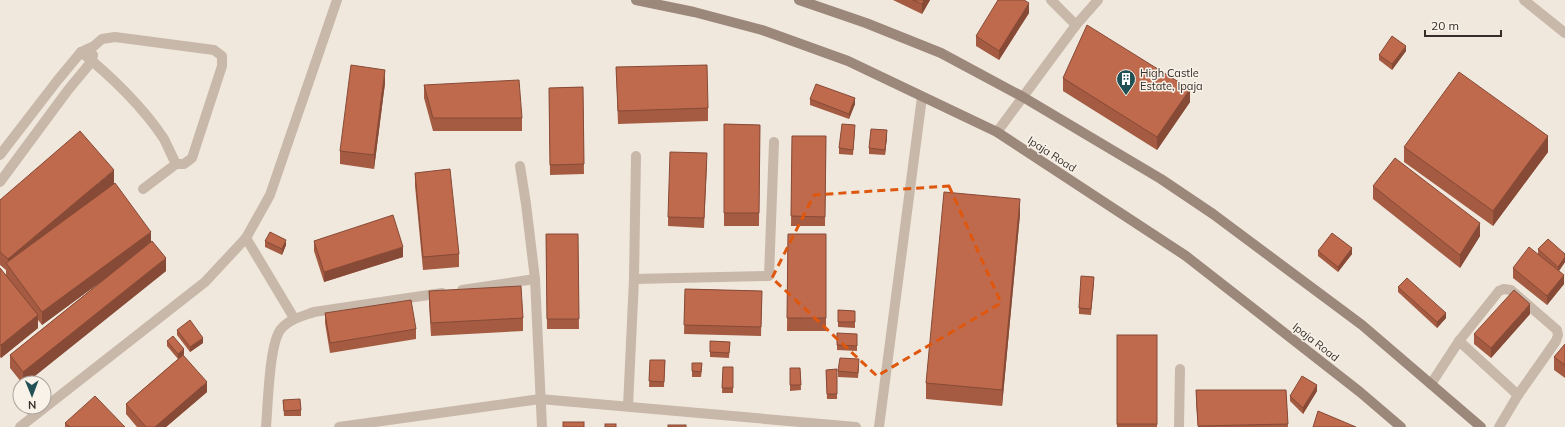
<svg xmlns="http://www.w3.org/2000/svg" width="1565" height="427" font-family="Mulish,sans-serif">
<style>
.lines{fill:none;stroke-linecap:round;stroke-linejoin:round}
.service{stroke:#c8b8aa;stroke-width:10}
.minor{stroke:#c8b8aa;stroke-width:10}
.secondary{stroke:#9c877b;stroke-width:10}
.wall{fill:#a45b42}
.shaded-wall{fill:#864a36}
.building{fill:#bf6a4d;stroke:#864a36}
.marked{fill:none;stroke:#df570d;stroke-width:3;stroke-dasharray:8 5;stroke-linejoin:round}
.labels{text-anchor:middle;stroke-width:3;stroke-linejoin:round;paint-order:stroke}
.poi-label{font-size:11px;fill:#362d29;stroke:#f9f2e9;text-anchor:start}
.street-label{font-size:11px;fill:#362d29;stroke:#f9f2e9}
</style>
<rect width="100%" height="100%" fill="#f1e8dd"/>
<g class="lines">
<g class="service">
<path d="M81,52C110,75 144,108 164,139C168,147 172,156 176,164L143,189"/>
<path d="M0,155L57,81L81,52L94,46L102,39L115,37L214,50L222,56V66L192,158L184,164H176"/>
<path d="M0,182L68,90L92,61L93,55"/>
<path d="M1459,341L1518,395"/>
<path d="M1431,384L1459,341L1499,291L1504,289L1511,290L1557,330L1558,335L1556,341L1518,395L1499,427"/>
</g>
<g class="minor">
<path d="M1051,0L1076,25"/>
<path d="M1524,0L1565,33"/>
<path d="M997,132L1076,25L1098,0"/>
<path d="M520,166L526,204L535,279L542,427"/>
<path d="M246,238L294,318"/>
<path d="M634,279L769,276L774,142"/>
<path d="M462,290L535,279"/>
<path d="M628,406L634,279L636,156"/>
<path d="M20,427L205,282L246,238L270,195L337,0"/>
<path d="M266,427C268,406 269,343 281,329C289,319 303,316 314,312L442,293"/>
<path d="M339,427L540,399L856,427"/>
<path d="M879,427L922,97"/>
<path d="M1179,427L1180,369"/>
</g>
<g class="secondary">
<path d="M636,0L694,12L762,30L848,61L997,132L1186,256L1360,392L1401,427"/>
<path d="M799,0L866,23L941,53L1023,97L1161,179L1213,214L1362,325L1481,427"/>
</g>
</g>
<g class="wall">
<path d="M893,0H930L922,14Z"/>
<path d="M1029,13L999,60L976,46V36Z"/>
<path d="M1406,51L1392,70L1379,60V55Z"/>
<path d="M616,67L708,108V121L618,124Z"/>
<path d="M1063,78L1190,102L1157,150L1063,91Z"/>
<path d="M385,83L374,169L340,164V151Z"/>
<path d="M424,85L522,118V131H433L424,98Z"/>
<path d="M583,87L584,174L550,175L549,88Z"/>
<path d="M810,99L855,104L849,119L810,105Z"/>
<path d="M724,124L760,125L759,226H724Z"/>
<path d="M855,130L853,155L839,154V148Z"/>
<path d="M792,136H826L825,226H791Z"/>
<path d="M887,136L885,155L869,154V148Z"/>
<path d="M1404,147L1548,152L1493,226L1404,162Z"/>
<path d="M707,163L704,228L668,226V217Z"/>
<path d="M415,173L459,254V267L423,270L415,186Z"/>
<path d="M114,184L151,242L166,271L26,383H22L10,368V355L107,277L42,325L38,320V328L1,358L0,357V268L6,275V270L0,265V200Z"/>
<path d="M1373,186L1480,236L1460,268L1373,199Z"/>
<path d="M1020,214L1002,406L926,399V383Z"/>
<path d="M546,234H578L579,329H547Z"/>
<path d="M788,234H826V331H787Z"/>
<path d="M265,241L286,245L282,255L265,247Z"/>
<path d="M314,241L403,257L324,282L314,251Z"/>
<path d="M1538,249L1565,254V262L1559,271L1564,284L1547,305L1513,278V268L1538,254Z"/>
<path d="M1318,251L1352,254L1338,272L1318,256Z"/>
<path d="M1094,282L1091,315L1079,314V308Z"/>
<path d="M1398,287L1446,318L1437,328L1398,292Z"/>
<path d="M685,289L762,291L761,336L684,334Z"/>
<path d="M429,291L523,318V331L431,336L429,304Z"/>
<path d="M838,310L855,311V328L838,327Z"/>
<path d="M325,313L416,329V339L330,353L325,323Z"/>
<path d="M1530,314L1491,358L1474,344V334Z"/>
<path d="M177,330L203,343L190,352L177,335Z"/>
<path d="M857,334V351L837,350V345Z"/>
<rect x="1117" y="335" width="40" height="92"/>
<path d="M167,341L184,354L183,356L207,392L166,427H137L126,414V404L178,359L167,346Z"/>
<path d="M710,341L730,342L729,358L710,357Z"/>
<path d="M1565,344V378L1554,370V357Z"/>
<path d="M650,360H665L664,387H649Z"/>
<path d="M692,363L702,369L701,377H692Z"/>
<path d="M859,365L858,378L838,377V371Z"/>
<path d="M723,367H733V393H722Z"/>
<path d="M790,368H800L801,390L790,391Z"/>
<path d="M837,369V399H827L826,370Z"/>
<path d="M1196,390H1286L1288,427H1198L1196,403Z"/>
<path d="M1317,391L1303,414L1290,401V396Z"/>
<path d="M283,400L301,410V416H284Z"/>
<path d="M65,423L125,427H65Z"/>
</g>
<g class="shaded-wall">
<path d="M924,0H930L922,14V4Z"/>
<path d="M1029,3V13L999,60V51Z"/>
<path d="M1406,46V51L1392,70V64Z"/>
<path d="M385,70V83L374,169V155Z"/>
<path d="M1190,89V102L1157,150V137Z"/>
<path d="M855,98V104L849,119V114Z"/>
<path d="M887,130V136L885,155V150Z"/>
<path d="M1548,136V152L1493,226V211Z"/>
<path d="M114,170V184L8,267V259Z"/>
<path d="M1020,199V214L1002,406V390Z"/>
<path d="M1480,223V236L1460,268V255Z"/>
<path d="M151,232V245L42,325V312Z"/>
<path d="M286,240V245L282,255V249Z"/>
<path d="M403,247V257L324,282V272Z"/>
<path d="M1352,248V254L1338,272V267Z"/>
<path d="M1565,257V262L1558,272V267Z"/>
<path d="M166,258V271L26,383H23V372Z"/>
<path d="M1564,275V284L1547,305V296Z"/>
<path d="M1530,304V314L1491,358V348Z"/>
<path d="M1446,313V318L1437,328V322Z"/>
<path d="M38,315V328L1,358V345Z"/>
<path d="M203,338V343L190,352V347Z"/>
<path d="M184,349V354L178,360V354Z"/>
<path d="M207,382V392L166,427H155Z"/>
<path d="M1317,385V391L1303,414V408Z"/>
</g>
<g class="building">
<path d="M913,0H924L922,4Z"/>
<path d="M998,0H1024L1029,3L999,51L976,36Z"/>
<path d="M1087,25L1190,89L1157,137L1063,78Z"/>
<path d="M1392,36L1406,46L1392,64L1379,55Z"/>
<path d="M351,65L385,70L374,155L340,151Z"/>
<path d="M707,65L708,108L618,111L616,67Z"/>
<path d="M1459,72L1548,136L1493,211L1404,147Z"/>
<path d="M519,80L522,118H433L424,85Z"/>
<path d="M816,84L855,98L849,114L810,99Z"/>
<path d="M583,87L584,164L550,165L549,88Z"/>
<path d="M724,124L760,125L759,213H724Z"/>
<path d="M842,124L855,125L853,150L839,148Z"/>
<path d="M871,129L887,130L885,150L869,148Z"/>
<path d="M80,131L114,170L8,259L0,252V200Z"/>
<path d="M792,136H826L825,217L791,216Z"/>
<path d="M670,152L707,153L704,218L668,217Z"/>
<path d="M1395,158L1480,223L1460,255L1373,186Z"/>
<path d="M450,169L459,254L423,257L415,173Z"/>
<path d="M115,183L151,232L42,312L6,263Z"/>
<path d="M944,192L1020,199L1002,390L926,383Z"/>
<path d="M393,215L403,247L324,272L314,241Z"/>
<path d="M270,232L286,240L282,249L265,241Z"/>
<path d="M1332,233L1352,248L1338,267L1318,251Z"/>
<path d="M546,234H578L579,319H547Z"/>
<path d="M788,234H826V318H787Z"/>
<path d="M1548,239L1565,254V257L1558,267L1538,249Z"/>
<path d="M152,241L166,258L23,372L10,355Z"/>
<path d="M1529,247L1564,275L1547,296L1513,268Z"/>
<path d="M0,268L38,315L1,345L0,344Z"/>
<path d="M1081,276L1094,277L1091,309L1079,308Z"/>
<path d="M1407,278L1446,313L1437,322L1398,287Z"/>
<path d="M521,286L523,318L431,323L429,291Z"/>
<path d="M685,289L762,291L761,327L684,325Z"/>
<path d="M1514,290L1530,304L1491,348L1474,334Z"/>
<path d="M411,300L416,329L330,343L325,313Z"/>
<path d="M838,310L855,311V322H838Z"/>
<path d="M190,320L203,338L190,347L177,330Z"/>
<path d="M837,333L857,334V346L837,345Z"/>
<rect x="1117" y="335" width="40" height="89"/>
<path d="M173,336L184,349L178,354L167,341Z"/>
<path d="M710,341L730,342L729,353L710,352Z"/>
<path d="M1565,344V365L1554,357Z"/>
<path d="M183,355L207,382L155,427H146L126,404Z"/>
<path d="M840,358L859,359L858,373L838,371Z"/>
<path d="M650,360H665L664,382L649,381Z"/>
<path d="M692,363H702L701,372L692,371Z"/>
<path d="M723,367H733V388H722Z"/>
<path d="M790,368H800L801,385H790Z"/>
<path d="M837,369V394H827L826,370Z"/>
<path d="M1302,376L1317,385L1303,408L1290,396Z"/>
<path d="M1196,390H1286L1288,424L1198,426Z"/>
<path d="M95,396L125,427H70L65,423Z"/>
<path d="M300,399L301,410L284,411L283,400Z"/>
<path d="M1318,411L1356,427H1313Z"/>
<rect x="563" y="422" width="21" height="5"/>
<rect x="605" y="424" width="11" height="3"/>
<rect x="668" y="425" width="18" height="2"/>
</g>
<path class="marked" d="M949,186L1001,303L877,376L772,278L814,195Z"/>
<defs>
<g id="building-pin" transform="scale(1)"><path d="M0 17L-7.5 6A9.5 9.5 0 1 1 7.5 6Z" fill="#215155" stroke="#f9f2e9"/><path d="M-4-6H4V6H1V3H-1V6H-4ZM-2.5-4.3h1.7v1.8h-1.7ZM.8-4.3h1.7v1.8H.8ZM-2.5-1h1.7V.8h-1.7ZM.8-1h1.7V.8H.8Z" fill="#fff"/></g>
</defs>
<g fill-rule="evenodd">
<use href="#building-pin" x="1126" y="79"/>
</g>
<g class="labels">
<g class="poi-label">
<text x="1140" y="77">High Castle<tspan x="1140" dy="13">Estate, Ipaja</tspan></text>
</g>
<g class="street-label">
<text transform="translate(1052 154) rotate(33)" y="4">Ipaja Road</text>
<text transform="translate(1316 342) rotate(38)" y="4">Ipaja Road</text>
</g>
</g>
<g transform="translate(32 395) rotate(179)"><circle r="19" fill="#f9f2e9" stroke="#aba39c"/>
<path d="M0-3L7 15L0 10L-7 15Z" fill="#215155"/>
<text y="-6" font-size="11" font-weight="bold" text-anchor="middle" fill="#362d29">N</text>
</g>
<path d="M1425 30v6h76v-6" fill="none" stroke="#362d29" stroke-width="2"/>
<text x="1431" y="30" font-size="12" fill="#362d29" stroke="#f9f2e9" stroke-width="3" paint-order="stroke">20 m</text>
</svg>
